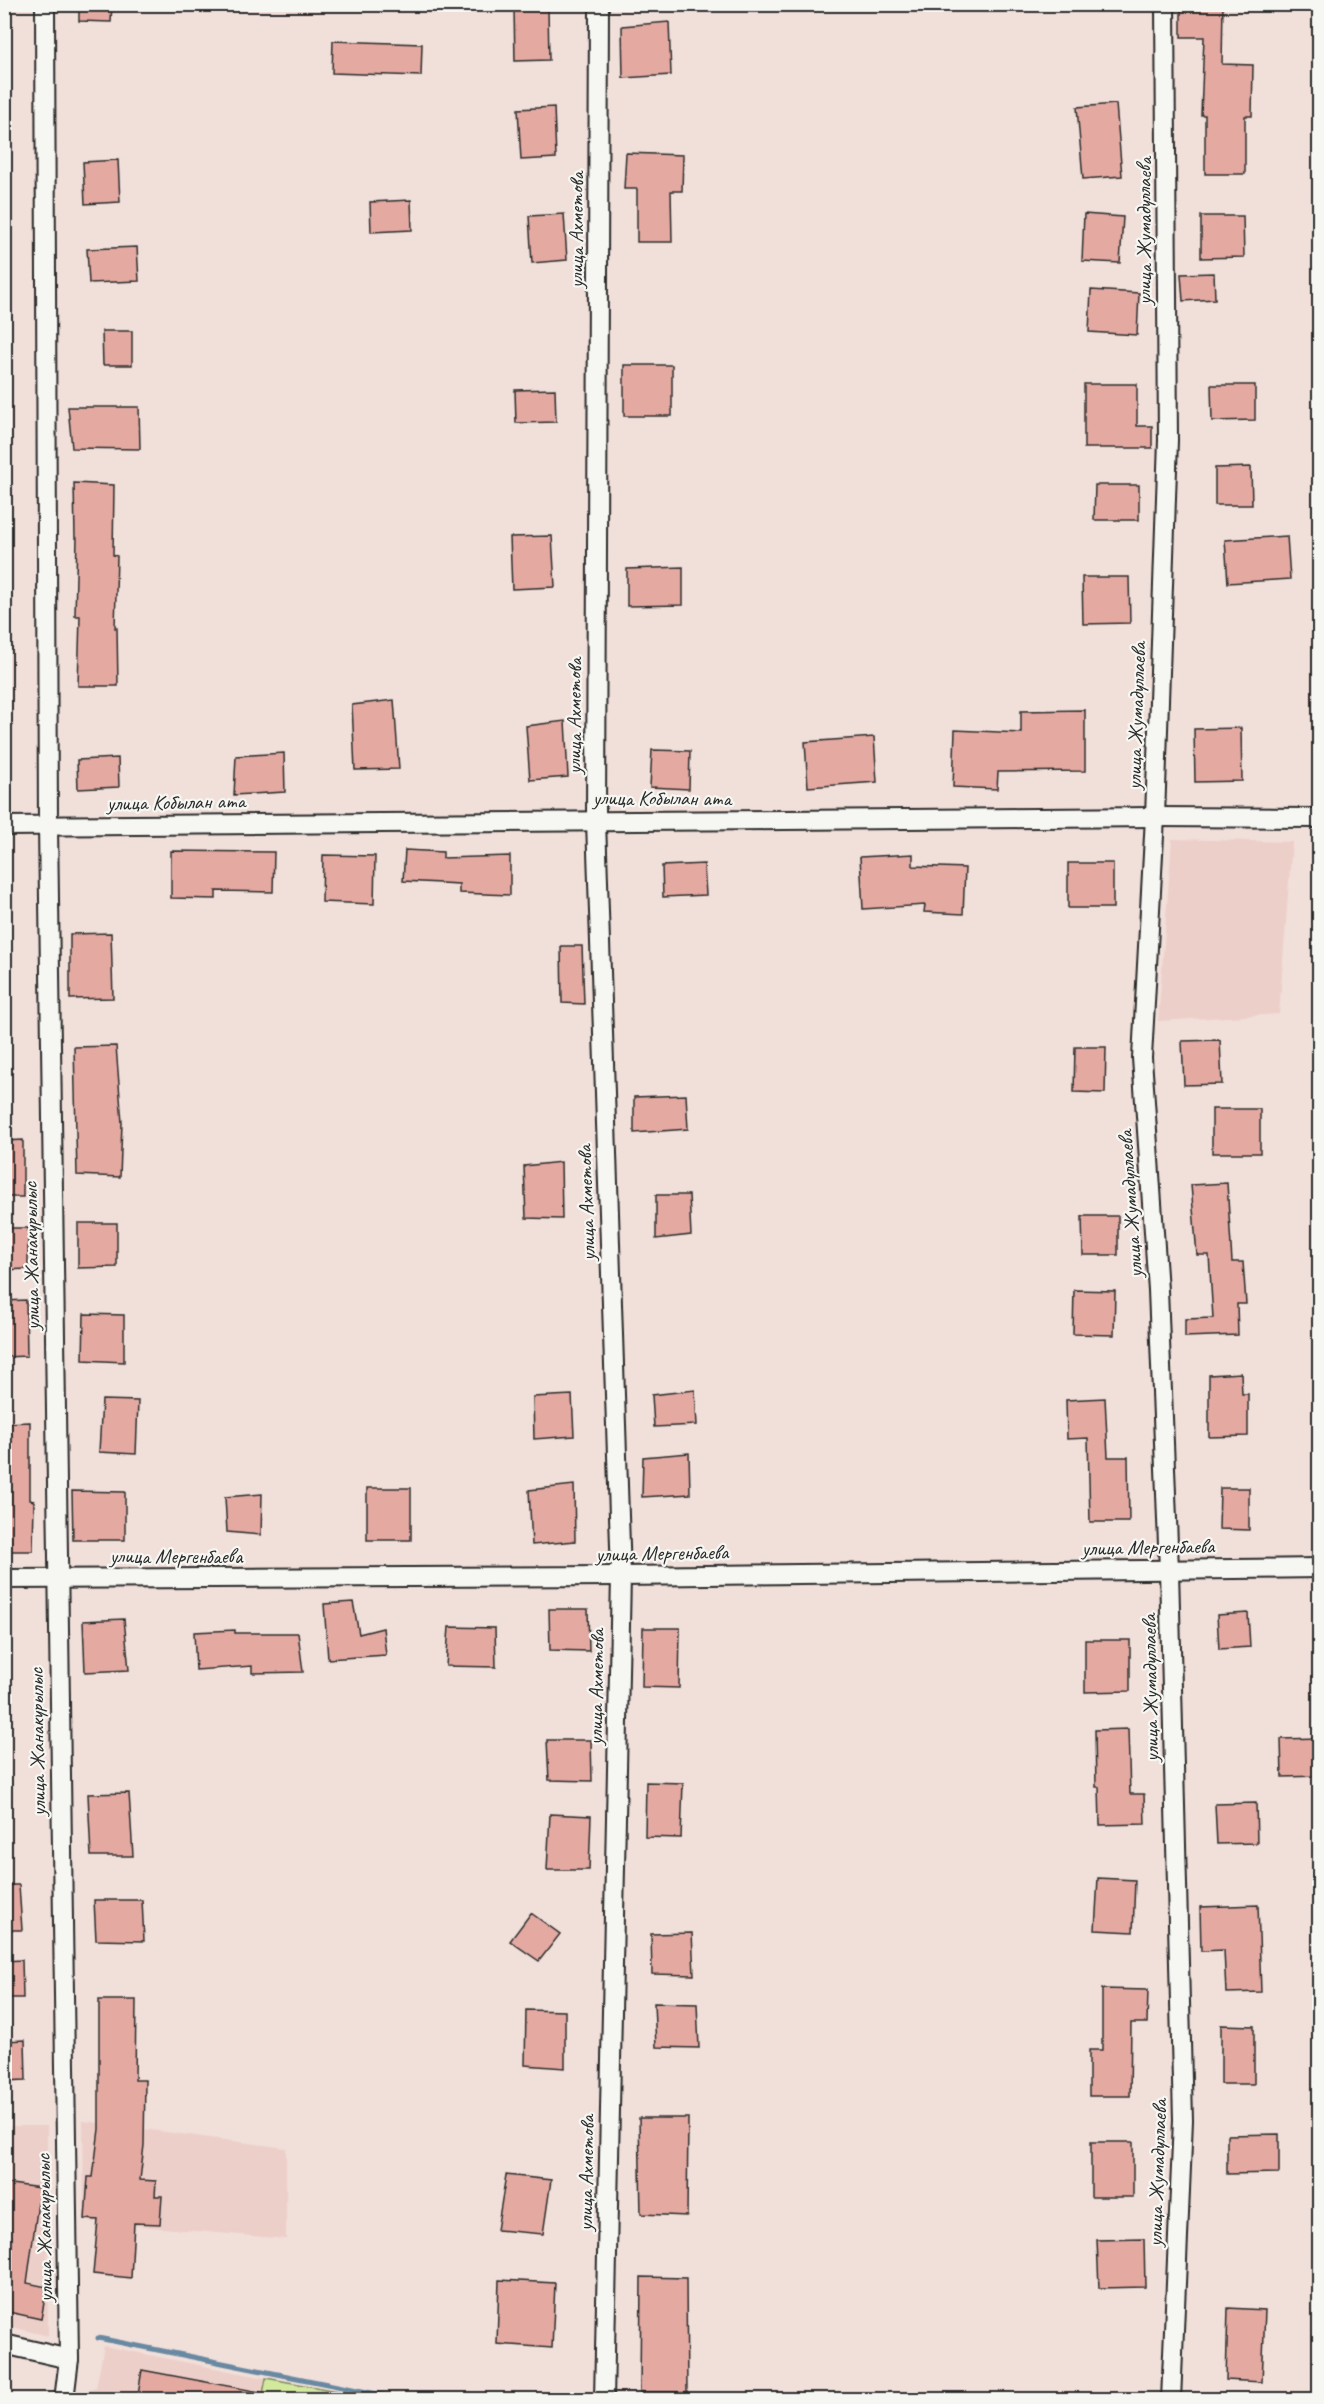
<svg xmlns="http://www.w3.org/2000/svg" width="1324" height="2404" font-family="Caveat,sans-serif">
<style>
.built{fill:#edcfc9}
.green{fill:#d2e89d;stroke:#7e8a64;stroke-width:1.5}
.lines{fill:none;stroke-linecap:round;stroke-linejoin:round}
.stream{stroke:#6889a1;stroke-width:5}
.building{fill:#e4aaa2;stroke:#2b2b2b;stroke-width:1.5}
.minor-casing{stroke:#2b2b2b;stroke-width:22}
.minor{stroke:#f6f6f2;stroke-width:18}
.labels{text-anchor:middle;stroke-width:4.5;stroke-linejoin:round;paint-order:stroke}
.street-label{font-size:21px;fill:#2b2b2b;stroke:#f6f6f2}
</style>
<rect width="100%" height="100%" fill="#f1dfda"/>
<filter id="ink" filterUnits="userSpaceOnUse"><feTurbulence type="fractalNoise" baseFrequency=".0167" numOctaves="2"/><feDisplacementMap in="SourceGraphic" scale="12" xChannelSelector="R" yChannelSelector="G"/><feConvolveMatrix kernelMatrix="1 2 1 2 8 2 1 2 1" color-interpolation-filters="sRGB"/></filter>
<g filter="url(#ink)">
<g class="built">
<path d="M1172,839L1292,842L1279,1014L1158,1021Z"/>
<path d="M83,2121L286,2148V2239L84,2221Z"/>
<path d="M5,2126H47L48,2336L5,2325Z"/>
<path d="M104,2346L370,2399L84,2400L85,2392L96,2388Z"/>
</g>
<path class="green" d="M266,2378L380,2399H262Z"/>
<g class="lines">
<g class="stream">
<path d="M98,2338L392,2397V2400"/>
<path d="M392,2397L470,2400"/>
</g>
</g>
<g class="building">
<path d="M79,4H112L111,22L79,21Z"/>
<path d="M1181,4H1223L1222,64L1253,65L1252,116H1245V174H1205V115H1201L1204,37H1181Z"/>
<path d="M514,9H548L549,60L515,61Z"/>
<path d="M669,22L671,75L623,78L622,26Z"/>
<path d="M333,41L422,44L421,76L332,73Z"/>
<path d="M1116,104L1122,176L1083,179L1077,107Z"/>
<path d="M554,107L556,158L521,160L518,109Z"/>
<path d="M626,153L683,155L682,191H671L672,242H637V189H624Z"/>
<path d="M118,160L120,202L85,204L83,162Z"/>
<path d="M411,200L412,230L371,232L370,202Z"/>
<path d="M564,214L567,260L532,263L529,216Z"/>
<path d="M1084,214L1123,217L1120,263L1082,261Z"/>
<path d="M1201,216H1243L1244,257L1201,258Z"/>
<path d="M137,247L139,281L89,283L87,249Z"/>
<path d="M1214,273L1215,299L1183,301L1181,274Z"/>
<path d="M1091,290L1139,293L1137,335L1089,332Z"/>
<path d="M102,331H132V365H103Z"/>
<rect x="624" y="365" width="48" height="51"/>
<path d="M1084,384H1137V426H1152V448H1084Z"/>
<path d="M1211,385H1255V420L1212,421Z"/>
<path d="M555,389L556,422L516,423L515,390Z"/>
<path d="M68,407H139L140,449L72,448Z"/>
<path d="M1251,467L1252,505H1215V468Z"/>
<path d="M74,483L114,485L113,555L117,556L115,628H117L118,686H78L80,616H75L77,538H75Z"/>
<path d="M1095,485H1139V520H1094Z"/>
<path d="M552,536L555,587L512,589L510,537Z"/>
<path d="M1287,536L1290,579L1228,583L1225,540Z"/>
<path d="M683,567V605L627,606V569Z"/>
<path d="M1082,577H1129L1130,623L1083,624Z"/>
<path d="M394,700L399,769L355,770L352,705Z"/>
<path d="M1085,710V771L998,772L997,789L953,787L955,730L1021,733V711Z"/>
<path d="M565,721L568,777L530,780L526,726Z"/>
<path d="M1241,728L1242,781L1195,782L1194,729Z"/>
<path d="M874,737L877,782L808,787L805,742Z"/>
<path d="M652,750L690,751L689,789L650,787Z"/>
<path d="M284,753L285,792L234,795L236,756Z"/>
<path d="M118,758L119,787L78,789L77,760Z"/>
<path d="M405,850L443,852V858L510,856V895L459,893V884L403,881Z"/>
<path d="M171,851L274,852L273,892L216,891V899L171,898Z"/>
<path d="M913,854V866L965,868L963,914L924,912L925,905L863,909L860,857Z"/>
<path d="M323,855L375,856L374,904L322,902Z"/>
<rect x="1068" y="863" width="45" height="45"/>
<path d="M704,864L706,895L663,897L662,866Z"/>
<path d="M111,933L113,998L70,999V934Z"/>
<path d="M561,946H582L584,1004L562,1003Z"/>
<path d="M1220,1040L1222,1084L1184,1085L1182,1041Z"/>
<path d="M116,1046L122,1123L120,1177L77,1175L74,1047Z"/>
<path d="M1075,1047H1106L1105,1093L1074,1092Z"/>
<path d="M686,1095L688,1129L634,1133V1097Z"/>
<rect x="1212" y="1109" width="48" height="44"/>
<path d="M23,1140V1197H4V1141Z"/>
<path d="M561,1162L562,1219L526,1218L524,1166Z"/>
<path d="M1227,1183L1232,1262H1243L1246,1304H1237L1238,1335L1185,1337V1319L1213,1318L1209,1255H1197L1191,1185Z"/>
<path d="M656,1195H689L691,1235L656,1239Z"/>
<path d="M1082,1216H1118V1255H1083Z"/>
<path d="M78,1223H117V1267L78,1268Z"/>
<path d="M4,1228H28V1269L4,1270Z"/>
<path d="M1074,1290L1115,1291L1114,1335L1073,1334Z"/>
<path d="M26,1300L27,1356L4,1357V1301Z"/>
<path d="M84,1314L124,1315V1362L83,1360Z"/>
<path d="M1241,1373L1242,1394H1248V1436L1209,1437V1375Z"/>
<path d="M695,1390L697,1425L654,1427L652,1395Z"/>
<path d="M572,1395L574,1436L534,1439L533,1397Z"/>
<path d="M1105,1398L1108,1457H1128L1129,1522H1090L1088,1438L1067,1439L1066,1400Z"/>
<path d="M102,1400L138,1401L136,1454L99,1452Z"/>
<path d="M30,1422V1500L34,1501L33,1551H4V1423Z"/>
<path d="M689,1453L690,1494L642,1497L643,1457Z"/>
<path d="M574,1485L575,1541L532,1545L529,1490Z"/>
<rect x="367" y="1488" width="44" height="52"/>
<path d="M1220,1488H1249V1530L1219,1529Z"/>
<path d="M72,1491L125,1492V1540H73Z"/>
<path d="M262,1494L261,1535L227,1532L225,1497Z"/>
<path d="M353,1602L359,1634L383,1628L386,1655L328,1659L324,1604Z"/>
<path d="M549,1609H588L589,1651L550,1650Z"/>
<path d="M1248,1613L1250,1647L1219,1649L1217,1615Z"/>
<path d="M124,1619L129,1670L85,1672L83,1621Z"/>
<path d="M449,1627L495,1628L496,1667L446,1666Z"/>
<path d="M643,1628H680L679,1688L642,1687Z"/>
<path d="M235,1630V1633H298L303,1672L252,1673V1666L196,1670L194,1632Z"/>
<path d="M1085,1640H1130V1691L1085,1692Z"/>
<path d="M1128,1729L1130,1794H1144L1145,1824L1100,1825L1099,1787H1096L1095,1730Z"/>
<path d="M1320,1738V1776L1282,1777L1281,1739Z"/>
<path d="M547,1740H591L592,1781L549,1780Z"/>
<path d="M646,1782L683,1783L681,1838L645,1837Z"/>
<path d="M129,1793L133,1856H91L88,1794Z"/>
<path d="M1256,1803L1257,1843L1217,1844L1215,1804Z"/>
<path d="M550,1814L591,1816L589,1870H547Z"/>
<path d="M1098,1878L1135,1880L1133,1932L1095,1930Z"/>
<path d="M4,1885H19L22,1930H4Z"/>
<path d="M94,1900H142L144,1941L96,1940Z"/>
<path d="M1258,1905L1261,1992L1226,1993L1224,1950L1201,1951L1200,1907Z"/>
<path d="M531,1913L560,1934L539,1961L510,1941Z"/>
<path d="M692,1933L694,1975L652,1974L651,1934Z"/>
<path d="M22,1960L23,1998H4V1961Z"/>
<path d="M1102,1989L1148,1990L1147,2023H1131L1130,2096H1089V2050H1102Z"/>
<path d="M99,2000H136L135,2080H145L144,2145L140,2180L156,2181L155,2196H162L160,2224L134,2223L131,2278L93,2274L98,2220L85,2219L88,2177H93L99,2129Z"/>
<path d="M654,2003L697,2004L699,2048L656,2047Z"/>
<path d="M526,2010L565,2011V2068L525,2065Z"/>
<path d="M1221,2025L1254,2026V2084H1221Z"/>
<path d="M25,2040L26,2080L4,2081V2041Z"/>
<path d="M639,2118H688L687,2216L641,2214Z"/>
<path d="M1279,2134V2173L1227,2174V2135Z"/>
<rect x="1091" y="2142" width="42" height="55"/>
<path d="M506,2175L551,2180L543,2234L497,2230Z"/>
<path d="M4,2183L40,2188L27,2283L47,2287L41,2319L4,2311Z"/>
<path d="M1144,2239L1145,2287L1099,2288L1097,2240Z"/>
<path d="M641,2277L686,2278L687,2392H640Z"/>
<path d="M499,2280L555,2283L552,2348L497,2344Z"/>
<path d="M1228,2308L1265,2310L1262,2382L1226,2380Z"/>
<path d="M142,2370L260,2392V2400H168L138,2394Z"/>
</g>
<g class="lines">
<g class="minor-casing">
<g id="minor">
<path d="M45,4L48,826L69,2359L64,2400"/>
<path d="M599,4L596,821L621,1576L604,2400"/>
<path d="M1165,4L1168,440L1155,817L1142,1058L1158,1290L1169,1570L1183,2120L1171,2400"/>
<path d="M4,826L1155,817L1320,818"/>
<path d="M4,1579L621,1576L1320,1568"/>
<path d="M4,2344L69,2359"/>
</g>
</g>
<use href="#minor" class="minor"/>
</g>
</g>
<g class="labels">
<g class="street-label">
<text transform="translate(576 230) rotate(-90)" y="7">улица Ахметова</text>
<text transform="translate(1144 231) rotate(-90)" y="7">улица Жумадуллаева</text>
<text transform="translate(574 716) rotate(-90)" y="7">улица Ахметова</text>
<text transform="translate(1136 716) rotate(-88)" y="7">улица Жумадуллаева</text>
<text x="662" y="805">улица Кобылан ата</text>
<text transform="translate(176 802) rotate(-1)" y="7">улица Кобылан ата</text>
<text transform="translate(586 1203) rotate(-92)" y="7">улица Ахметова</text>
<text transform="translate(1130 1204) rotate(-94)" y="7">улица Жумадуллаева</text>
<text transform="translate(31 1256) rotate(-91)" y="7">улица Жанакурылыс</text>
<text transform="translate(1148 1547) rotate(-1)" y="7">улица Мергенбаева</text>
<text transform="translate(662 1553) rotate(-1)" y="7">улица Мергенбаева</text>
<text x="176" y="1563">улица Мергенбаева</text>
<text transform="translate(596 1687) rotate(-89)" y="7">улица Ахметова</text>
<text transform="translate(1150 1688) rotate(-91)" y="7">улица Жумадуллаева</text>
<text transform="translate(37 1742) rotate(-91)" y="7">улица Жанакурылыс</text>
<text transform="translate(586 2173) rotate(-89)" y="7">улица Ахметова</text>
<text transform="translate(1157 2173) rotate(-88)" y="7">улица Жумадуллаева</text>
<text transform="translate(44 2228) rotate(-91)" y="7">улица Жанакурылыс</text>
</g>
</g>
<rect width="1324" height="2404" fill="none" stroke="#f6f6f2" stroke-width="24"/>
<rect x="12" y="12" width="1300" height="2380" fill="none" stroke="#2b2b2b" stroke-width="2" filter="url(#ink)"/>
</svg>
